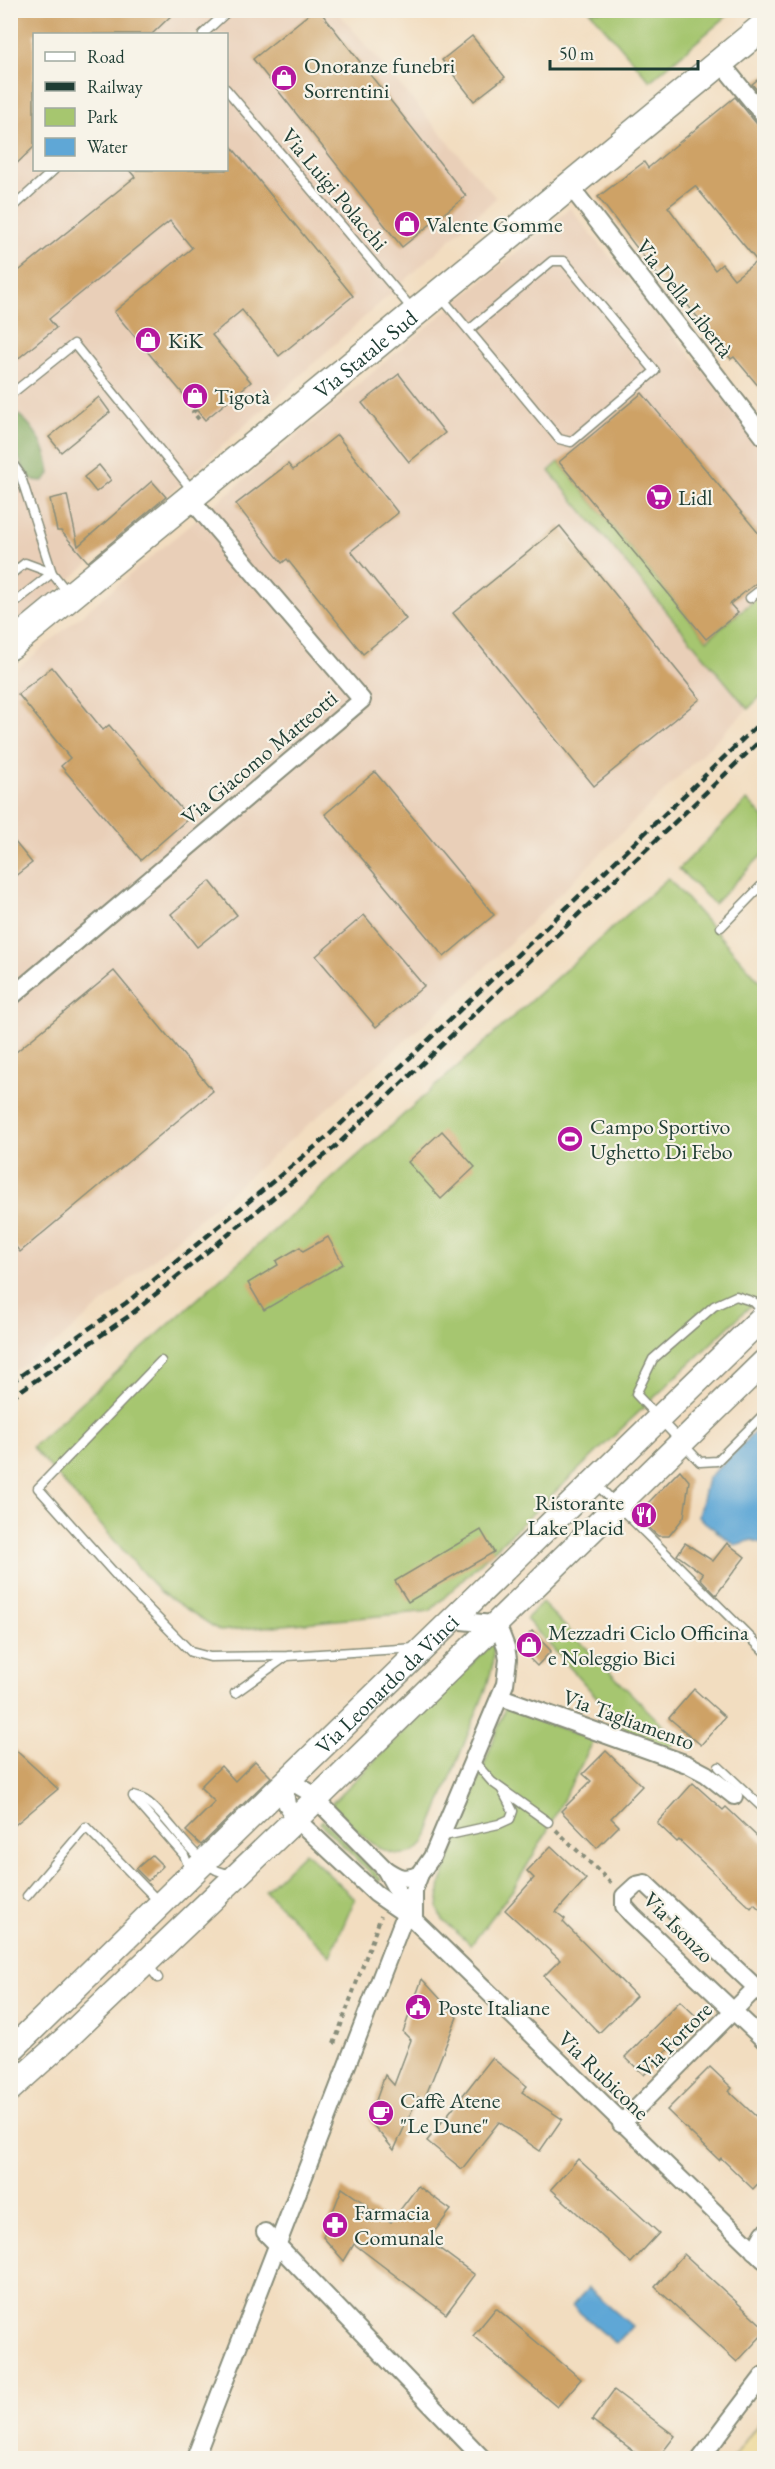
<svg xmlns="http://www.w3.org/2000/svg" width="775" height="2469" font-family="'EB Garamond',serif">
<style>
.built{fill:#e9cfb8;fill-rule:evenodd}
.green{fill:#a6c66f;stroke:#628252;stroke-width:1.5}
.forest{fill:#84ab62;stroke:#52744b;stroke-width:1.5}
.sand{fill:#eeda9e;stroke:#868c69;stroke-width:1.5}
.water{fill:#5fa7d6;stroke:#3f7285;stroke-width:1.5}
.building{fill:#cea266;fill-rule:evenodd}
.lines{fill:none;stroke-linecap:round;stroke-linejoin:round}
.lane-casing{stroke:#888d7a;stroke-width:11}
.street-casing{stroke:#888d7a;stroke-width:20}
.secondary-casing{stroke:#888d7a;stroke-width:27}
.primary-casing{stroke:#888d7a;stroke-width:30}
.path{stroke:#888d7a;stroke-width:4;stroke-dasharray:4.5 4.5;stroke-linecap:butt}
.lane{stroke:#fff;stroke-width:8}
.street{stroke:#fff;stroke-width:16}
.secondary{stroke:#fff;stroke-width:24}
.primary{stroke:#fff;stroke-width:27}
.rail{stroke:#1f3d34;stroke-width:4.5;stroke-dasharray:9 4.5;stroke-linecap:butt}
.labels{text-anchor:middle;stroke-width:4.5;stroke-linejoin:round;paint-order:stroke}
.poi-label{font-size:22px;fill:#1f3d34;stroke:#f7f3e8;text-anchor:start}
.street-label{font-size:22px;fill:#1f3d34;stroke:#f7f3e8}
</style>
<rect width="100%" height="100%" fill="#f7f3e8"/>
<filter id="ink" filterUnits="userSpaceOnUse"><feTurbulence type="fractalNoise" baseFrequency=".0167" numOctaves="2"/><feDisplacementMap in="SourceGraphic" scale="12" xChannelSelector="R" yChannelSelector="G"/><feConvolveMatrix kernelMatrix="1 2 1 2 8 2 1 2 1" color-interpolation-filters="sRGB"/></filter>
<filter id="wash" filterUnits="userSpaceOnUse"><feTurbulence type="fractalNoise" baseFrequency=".008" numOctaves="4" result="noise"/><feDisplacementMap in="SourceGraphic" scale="24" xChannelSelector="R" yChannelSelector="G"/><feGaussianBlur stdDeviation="1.35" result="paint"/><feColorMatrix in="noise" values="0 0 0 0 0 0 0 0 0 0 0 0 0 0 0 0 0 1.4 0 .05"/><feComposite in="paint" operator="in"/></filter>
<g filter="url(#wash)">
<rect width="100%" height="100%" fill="#f2ddc0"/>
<g class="built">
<path d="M11,11H337L496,198L166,497L11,630ZM34,34H226V170H34Z"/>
<path d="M570,208L764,445V693L453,999L60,1340L11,1373V674Z"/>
</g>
<g class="green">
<path d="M590,11H733L650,81Z"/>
<path d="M559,462L707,640L764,592V693L748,709L549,471Z"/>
<path d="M747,800L764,818V853L714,904L679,869Z"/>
<path d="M668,878L764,986V1293L430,1611L220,1631L159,1591L32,1447Z"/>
<path d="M542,1603L677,1740L665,1753L639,1744L526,1619Z"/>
<path d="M494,1642L492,1668L486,1689L424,1844C392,1876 352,1825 331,1804Z"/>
<path d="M505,1708L594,1740L544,1837L514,1888L471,1945L443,1920L438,1908L441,1883Z"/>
<path d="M323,1820L381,1878L379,1882L320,1823Z"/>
<path d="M305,1852L355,1899L330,1956L265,1891Z"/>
</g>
<path class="forest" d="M19,415C36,428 48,451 50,474L43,481L32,480L24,469L11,442V417Z"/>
<path class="sand" d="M764,2415V2458H732L736,2454Z"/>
<g class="water">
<path d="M764,1423V1544L752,1540L735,1545L698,1517L707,1479Z"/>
<path d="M588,2288L632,2326L616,2344L572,2306Z"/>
</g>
<g id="blocks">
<g class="building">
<path d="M10,10H177L152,34H34V147L10,170Z"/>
<path d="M314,10H319L466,196L402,247L253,59Z"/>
<path d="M472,36L505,77L474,101L442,60Z"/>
<path d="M765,74V100L752,84Z"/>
<path d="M735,97L756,123L765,126V394L734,357L731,359L670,283L666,286L598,197L644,162L648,168ZM695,186L757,261L734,279L722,264L715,270L668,207Z"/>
<path d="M226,140L353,296L279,356L242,310L212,335L251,382L205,420L114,312L192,248L170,221L49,319L56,328L10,365V278L135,177L129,170H226Z"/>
<path d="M399,374L445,433L409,462L362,403Z"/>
<path d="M642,393L765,541V576L730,604L738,613L706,639L559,462Z"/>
<path d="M99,397L110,412L61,452L49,437Z"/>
<path d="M337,435L398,513L351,551L406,619L363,654L287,559L282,563L236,504L288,464L293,470Z"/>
<path d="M99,465L111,480L96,492L84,477Z"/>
<path d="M152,481L166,497L88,562L61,531H57L50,499L67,495L78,546Z"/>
<path d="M560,526L700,699L594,786L453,613Z"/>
<path d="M52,667L103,730L109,725L189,818L141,860L61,766L70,758L18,694Z"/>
<path d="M375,772L494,915L444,957L325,814Z"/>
<path d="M10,836L32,863L10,880Z"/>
<path d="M210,881L237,915L197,947L171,914Z"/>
<path d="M364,915L424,986L376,1027L316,956Z"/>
<path d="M114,971L213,1091L20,1252L10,1240V1057Z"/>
<path d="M442,1131L475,1167L441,1199L408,1162Z"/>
<path d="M328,1237L343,1264L264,1310L248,1283L278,1265L276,1261L300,1247L303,1251Z"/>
<path d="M680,1470L689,1481L684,1517L669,1536H658L646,1525L648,1503Z"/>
<path d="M481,1530L494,1552L408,1602L395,1581Z"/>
<path d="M685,1543L713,1561L727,1543L745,1557L716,1595L700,1578L703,1574L677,1555Z"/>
<path d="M532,1631L551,1651L537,1666L517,1646Z"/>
<path d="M694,1689L725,1717L701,1745L669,1718Z"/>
<path d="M10,1745L58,1789L10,1829Z"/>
<path d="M606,1751L642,1786L611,1818L619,1826L597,1848L561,1811L591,1781L583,1774Z"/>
<path d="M255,1761L271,1777L201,1845L186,1831L215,1802L200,1787L221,1766L235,1781Z"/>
<path d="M693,1783L723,1810L726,1807L765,1844V1914L754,1904L751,1908L679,1840L677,1842L657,1823Z"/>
<path d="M551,1846L586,1879L556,1912L565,1919L563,1922L636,1996L599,2033L544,1976L560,1960L505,1910L534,1878L527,1871Z"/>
<path d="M152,1855L163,1866L148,1881L136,1869Z"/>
<path d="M422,1979L457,2017L424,2100L418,2097L394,2150L369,2120L385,2075L394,2085L411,2040L403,2032Z"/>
<path d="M680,2001L698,2018L644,2075L625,2057Z"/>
<path d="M492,2058L527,2086L522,2092L562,2119L540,2151L499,2122L462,2169L427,2141Z"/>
<path d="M710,2067L732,2088L729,2091L765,2125V2176L753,2189L721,2158L719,2160L667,2110Z"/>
<path d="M578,2159L659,2233L631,2263L551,2189Z"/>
<path d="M418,2186L451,2210L428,2240L475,2275L446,2314L354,2244L344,2261L323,2237L342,2188L368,2206L367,2208L372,2211L373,2210L391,2222Z"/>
<path d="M684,2254L765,2328V2332L737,2362L655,2287Z"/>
<path d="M496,2308L581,2379L557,2407L473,2336Z"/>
<path d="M614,2390L675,2436L658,2458H643L592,2420Z"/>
</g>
</g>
</g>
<g filter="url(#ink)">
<use href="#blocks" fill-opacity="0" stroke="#888d7a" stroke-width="1.5"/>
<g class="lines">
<g class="lane-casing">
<g id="lane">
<path d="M203,34L229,10"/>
<path d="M226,89L413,310"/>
<path d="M10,210L54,170"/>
<path d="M441,297L559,439L571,442L655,371L564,261H552L469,330"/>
<path d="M10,395L74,344L192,490"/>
<path d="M10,460L20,474L52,573L10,606"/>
<path d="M10,575L25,563L52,573L68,593"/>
<path d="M750,598L764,587"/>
<path d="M721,927L764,883"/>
<path d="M764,1313L754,1302L736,1296L714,1306L653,1359L636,1394L700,1462L717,1461L764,1414"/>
<path d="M161,1361L38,1488L124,1584L191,1652L210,1657L287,1656L416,1648"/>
<path d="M595,1483L764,1651"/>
<path d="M235,1693L284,1658"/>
<path d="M472,1759L492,1782L548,1822"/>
<path d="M719,1767L764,1809"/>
<path d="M133,1796C137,1797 142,1798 146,1801C171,1817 201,1878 233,1873"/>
<path d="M134,1798L184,1855L190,1870"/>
<path d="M440,1837L499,1824L510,1819L513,1811L502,1790"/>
<path d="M27,1896L86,1827L159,1902"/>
<path d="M148,1965L158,1978"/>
</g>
</g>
<g class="street-casing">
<g id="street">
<path d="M721,63L764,116"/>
<path d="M570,186L764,437"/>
<path d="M10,998L362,700L189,497"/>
<path d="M501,1697L687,1764L706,1774L734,1796"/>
<path d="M385,1869L410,1914"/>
<path d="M420,1874C406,1881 398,1878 385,1869L309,1792L297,1785H284L287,1805L296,1819L376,1894L414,1920L764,2260"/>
<path d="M414,1920V1890L420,1874L432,1857L505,1684L508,1659L506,1647L501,1634L493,1624L451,1620"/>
<path d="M764,1995L645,1883L636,1885L624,1896V1906L632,1915L764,2040"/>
<path d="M621,2124L756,1988"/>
<path d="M265,2232L482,2458"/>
<path d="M754,2251L764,2233"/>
<path d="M195,2458L405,1915"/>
<path d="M701,2458L764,2375"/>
</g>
</g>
<g class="secondary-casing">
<g id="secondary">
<path id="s1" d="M10,2051L764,1316"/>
<path d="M10,2089L71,2034L296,1819L764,1362"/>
</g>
</g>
<g class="primary-casing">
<g id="primary">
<path id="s2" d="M10,646L764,26"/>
</g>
</g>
<g class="path">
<path d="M196,409L193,412L201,422"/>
<path d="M556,1830L613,1885"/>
<path d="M334,2044L381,1916"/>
</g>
<use href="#lane" class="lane"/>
<use href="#street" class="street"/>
<use href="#secondary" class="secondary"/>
<use href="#primary" class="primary"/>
<g class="rail">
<path d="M10,1383L126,1303L328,1136L764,719"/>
<path d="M10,1398L129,1316L335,1147L764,737"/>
</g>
</g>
</g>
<defs>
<g id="shop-disc" transform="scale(1.35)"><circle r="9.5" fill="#b5179e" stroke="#f7f3e8"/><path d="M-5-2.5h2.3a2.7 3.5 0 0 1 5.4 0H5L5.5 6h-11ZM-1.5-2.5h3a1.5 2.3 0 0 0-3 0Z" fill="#fff"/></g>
<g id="supermarket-disc" transform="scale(1.35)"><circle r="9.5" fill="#b5179e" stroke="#f7f3e8"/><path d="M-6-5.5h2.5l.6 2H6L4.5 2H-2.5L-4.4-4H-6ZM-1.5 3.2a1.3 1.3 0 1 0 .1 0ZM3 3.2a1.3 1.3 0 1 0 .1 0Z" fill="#fff"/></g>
<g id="stadium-disc" transform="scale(1.35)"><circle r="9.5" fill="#b5179e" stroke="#f7f3e8"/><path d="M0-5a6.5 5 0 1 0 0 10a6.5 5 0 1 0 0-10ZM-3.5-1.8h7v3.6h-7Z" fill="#fff"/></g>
<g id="restaurant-disc" transform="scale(1.35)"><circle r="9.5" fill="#b5179e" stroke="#f7f3e8"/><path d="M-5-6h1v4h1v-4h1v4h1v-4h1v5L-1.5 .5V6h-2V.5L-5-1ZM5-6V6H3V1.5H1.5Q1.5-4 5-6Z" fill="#fff"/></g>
<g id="civic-disc" transform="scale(1.35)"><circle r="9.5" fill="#b5179e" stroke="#f7f3e8"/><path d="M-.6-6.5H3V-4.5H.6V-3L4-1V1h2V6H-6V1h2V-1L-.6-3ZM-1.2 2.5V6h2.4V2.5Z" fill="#fff"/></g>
<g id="cafe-disc" transform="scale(1.35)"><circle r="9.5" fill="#b5179e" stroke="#f7f3e8"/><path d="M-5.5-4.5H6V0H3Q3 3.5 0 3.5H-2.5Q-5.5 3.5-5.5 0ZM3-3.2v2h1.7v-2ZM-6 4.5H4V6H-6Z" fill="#fff"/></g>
<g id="pharmacy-disc" transform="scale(1.35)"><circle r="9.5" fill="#b5179e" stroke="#f7f3e8"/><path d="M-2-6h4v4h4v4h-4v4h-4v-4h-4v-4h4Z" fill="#fff"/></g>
</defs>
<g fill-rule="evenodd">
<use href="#shop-disc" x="284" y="78"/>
<use href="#shop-disc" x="407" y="224"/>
<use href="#shop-disc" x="148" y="340"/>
<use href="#shop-disc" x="195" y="396"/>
<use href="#supermarket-disc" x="659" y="497"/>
<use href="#stadium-disc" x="570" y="1139"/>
<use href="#restaurant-disc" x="644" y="1515"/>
<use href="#shop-disc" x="529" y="1645"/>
<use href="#civic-disc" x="418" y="2007"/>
<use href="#cafe-disc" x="381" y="2113"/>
<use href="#pharmacy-disc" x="335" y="2225"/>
</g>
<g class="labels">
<g class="poi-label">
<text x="304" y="73">Onoranze funebri<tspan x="304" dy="25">Sorrentini</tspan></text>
<text x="426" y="232">Valente Gomme</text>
<text x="168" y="348">KiK</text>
<text x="214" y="404">Tigotà</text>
<text x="678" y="505">Lidl</text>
<text x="590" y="1134">Campo Sportivo<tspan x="590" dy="25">Ughetto Di Febo</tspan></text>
<text x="624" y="1510" text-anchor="end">Ristorante<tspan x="624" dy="25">Lake Placid</tspan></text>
<text x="548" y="1640">Mezzadri Ciclo Officina<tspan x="548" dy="25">e Noleggio Bici</tspan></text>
<text x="438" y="2015">Poste Italiane</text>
<text x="400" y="2108">Caffè Atene<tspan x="400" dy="25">"Le Dune"</tspan></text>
<text x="354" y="2220">Farmacia<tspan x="354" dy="25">Comunale</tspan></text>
</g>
<g class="street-label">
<text transform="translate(335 189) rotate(50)" y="8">Via Luigi Polacchi</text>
<text transform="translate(685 298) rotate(52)" y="8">Via Della Libertà</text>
<text dy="8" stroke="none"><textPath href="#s2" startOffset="460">Via Statale Sud</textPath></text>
<text transform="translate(259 757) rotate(-40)" y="8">Via Giacomo Matteotti</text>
<text dy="8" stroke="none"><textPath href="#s1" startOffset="526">Via Leonardo da Vinci</textPath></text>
<text transform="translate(629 1719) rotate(20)" y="8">Via Tagliamento</text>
<text transform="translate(679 1927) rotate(45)" y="8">Via Isonzo</text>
<text transform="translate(674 2039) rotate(-45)" y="8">Via Fortore</text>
<text transform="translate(604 2075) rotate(44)" y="8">Via Rubicone</text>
</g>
</g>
<rect width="775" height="2469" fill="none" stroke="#f7f3e8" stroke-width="36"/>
<rect x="33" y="33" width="195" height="138" fill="#f7f3e8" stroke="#a1aaa0" stroke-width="1.5"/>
<rect x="45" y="52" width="30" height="9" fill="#ffffff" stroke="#a1aaa0" stroke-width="1.5"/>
<text x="87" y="63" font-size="18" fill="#1f3d34">Road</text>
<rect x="45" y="82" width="30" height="9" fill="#1f3d34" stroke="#a1aaa0" stroke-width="1.5"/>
<text x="87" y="93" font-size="18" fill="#1f3d34">Railway</text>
<rect x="45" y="108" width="30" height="18" fill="#a6c66f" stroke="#a1aaa0" stroke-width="1.5"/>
<text x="87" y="123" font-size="18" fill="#1f3d34">Park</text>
<rect x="45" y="138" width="30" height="18" fill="#5fa7d6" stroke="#a1aaa0" stroke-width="1.5"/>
<text x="87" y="153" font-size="18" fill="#1f3d34">Water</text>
<path d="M550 60v9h148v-9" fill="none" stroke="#1f3d34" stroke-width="3"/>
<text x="559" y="60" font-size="18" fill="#1f3d34" stroke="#f7f3e8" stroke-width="4.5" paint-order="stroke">50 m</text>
</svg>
